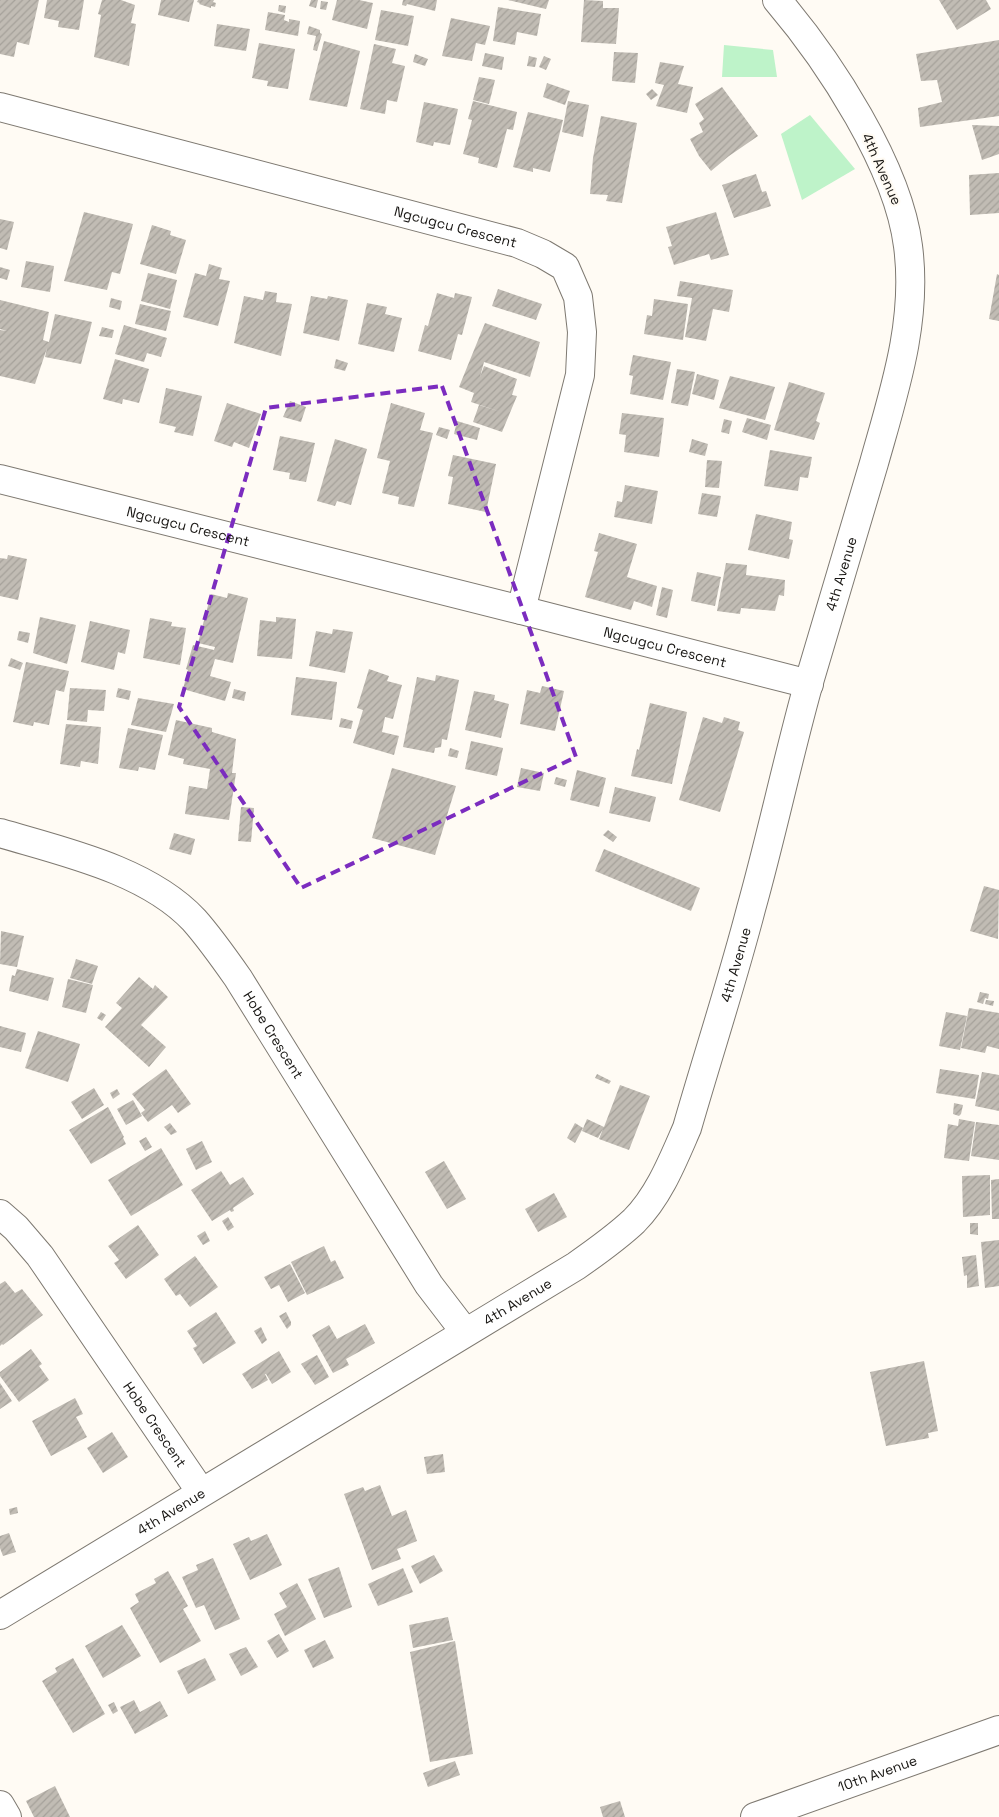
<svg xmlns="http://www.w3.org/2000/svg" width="999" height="1817" font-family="'Space Grotesk',sans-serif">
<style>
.green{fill:#bef3c9}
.building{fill:url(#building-hatch)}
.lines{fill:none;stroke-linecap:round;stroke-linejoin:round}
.minor-casing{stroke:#7e7971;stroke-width:30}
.minor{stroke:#fff;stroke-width:28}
.marked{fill:none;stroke:#7b2cbf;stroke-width:4;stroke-dasharray:10 6;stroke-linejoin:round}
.labels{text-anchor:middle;stroke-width:4.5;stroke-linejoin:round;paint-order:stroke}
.street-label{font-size:14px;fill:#181613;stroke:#fffbf4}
</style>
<defs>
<pattern id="building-hatch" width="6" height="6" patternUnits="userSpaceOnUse" patternTransform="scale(1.25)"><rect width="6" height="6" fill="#c1bcb4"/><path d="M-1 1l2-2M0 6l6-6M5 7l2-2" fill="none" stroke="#a5a19a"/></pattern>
</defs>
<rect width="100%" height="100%" fill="#fffbf4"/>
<g class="green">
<path d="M724,45L773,50L777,77H722Z"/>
<path d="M810,115L855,169L802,200L781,134Z"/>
</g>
<g class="building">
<path d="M0,0H39L29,45L17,42L14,57L0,54Z"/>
<path d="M47,0H84L79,30L58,27L59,21L44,18Z"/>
<path d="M102,0H121L135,5L131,23L136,24L129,66L94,57L101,15L98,14Z"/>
<path d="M161,0H194L189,22L158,15Z"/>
<path d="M198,0H214L213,2L216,3L215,7L211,6V8L199,4L200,3L197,2Z"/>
<path d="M311,0H318L316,8L309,6Z"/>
<path d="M337,0H359L373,3L367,29L332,20Z"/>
<path d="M403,0H437L435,11L407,4L406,6L402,5Z"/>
<path d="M508,0H549L546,9Z"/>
<path d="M584,0L603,1V8H619L616,44L581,42Z"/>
<path d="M939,0H986L991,9L957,30Z"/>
<path d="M321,1L328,2L326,10L320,9Z"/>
<path d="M279,5L286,6L285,13L278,11Z"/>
<path d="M498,7L541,14L537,36L517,32L515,45L493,41Z"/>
<path d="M381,10L414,16L408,46L375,40Z"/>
<path d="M268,12L285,15L284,20L289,22V19L300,21L298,36L265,30Z"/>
<path d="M451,18L490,26L485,45L476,43L472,61L442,56Z"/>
<path d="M217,24L250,29L246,51L214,46Z"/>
<path d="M309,26L320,30V33L322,34L317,51L313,50L316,36L307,34Z"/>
<path d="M999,40V116L920,127L918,108L942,102L937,80L921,81L916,54Z"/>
<path d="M324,41L360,51L347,107L309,100Z"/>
<path d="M259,43L295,49L288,89L267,86L268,81L252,78Z"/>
<path d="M374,44L396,49L392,63L405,66L397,102L387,100L385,114L360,109Z"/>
<path d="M614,52L638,53L635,83L612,81Z"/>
<path d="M485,53L504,57L502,70L482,66Z"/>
<path d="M415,54L428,59L425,66L413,62Z"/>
<path d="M529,56L537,58L535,67L527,66Z"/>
<path d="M544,56L551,59L546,70L539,67Z"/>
<path d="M660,62L684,66L678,84L693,87L687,113L656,106L664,85L655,83Z"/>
<path d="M479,77L495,80L489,104L473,100Z"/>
<path d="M547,83L570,91L565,105L543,97Z"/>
<path d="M722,87L758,136L729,156L711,171L699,156L690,139L703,132L699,123L704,119L695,104Z"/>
<path d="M652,89L658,95L651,100L646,94Z"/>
<path d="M473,101L517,112L513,130L507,129L497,168L478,163L479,158L463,154L472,120L468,119Z"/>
<path d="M568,101L589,105L583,137L562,132Z"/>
<path d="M424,102L458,109L450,145L434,142L433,146L416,142Z"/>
<path d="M528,112L563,120L550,172L533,168V172L513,167Z"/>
<path d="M601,116L637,123L622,203L606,201L608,195L590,194L593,158Z"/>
<path d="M972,125L999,126V154L982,160Z"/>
<path d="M999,173V213L970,215L969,175Z"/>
<path d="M756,174L762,192L766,191L771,206L734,218L722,185Z"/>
<path d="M84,212L133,224L120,274L112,272L107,290L64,281Z"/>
<path d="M716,212L729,255L711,260L709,254L674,265L668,247L672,246L666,227Z"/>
<path d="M0,219L14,222L7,250L0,248Z"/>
<path d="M152,225L171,231L170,235L186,240L176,274L140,264Z"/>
<path d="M26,261L54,266L50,292L21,287Z"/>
<path d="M209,264L222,268L219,279L230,281L218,326L183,317L195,273L206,276Z"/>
<path d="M0,267L10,270L7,280L0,278Z"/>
<path d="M148,273L177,280L170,309L141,301Z"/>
<path d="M997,274L999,275V321L989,319Z"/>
<path d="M680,281L733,290L729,312L713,309L706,341L685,337L692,298L677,296Z"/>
<path d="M498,289L542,304L536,320L492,306Z"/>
<path d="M265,291L277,293L276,302L292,304L281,356L234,343L244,296L263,300Z"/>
<path d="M437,293L454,298L455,293L472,297L462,335L458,334L451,360L418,351L425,325L428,326Z"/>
<path d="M311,296L327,299L328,296L348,300L339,341L303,333Z"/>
<path d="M111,298L122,301L120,310L109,307Z"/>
<path d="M654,299L688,304L683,340L644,334L647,315L652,316Z"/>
<path d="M0,300L49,312L43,340L49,342L55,314L92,322L81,364L45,357L47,348L35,384L0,376V330L7,331L0,329Z"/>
<path d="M367,303L387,307L385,314L402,318L394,352L358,344Z"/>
<path d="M140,304L171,311L166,331L135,324Z"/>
<path d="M485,323L540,342L530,377L484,362L480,377L484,366L517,379L512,395L517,396L502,432L473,422L479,405L501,412L471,402L474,393L459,387Z"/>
<path d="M124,325L167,338L161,357L147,353L144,362L115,354Z"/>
<path d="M102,327L114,330L112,338L99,336Z"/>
<path d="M633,355L671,362L663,400L630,394L633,376L629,375Z"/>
<path d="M115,359L149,369L139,403L123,399L122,404L103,399Z"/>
<path d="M336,359L348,363L345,371L334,368Z"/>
<path d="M677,369L695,372L688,406L671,403Z"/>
<path d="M697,374L719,380L714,400L692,394Z"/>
<path d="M730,376L775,387L765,420L719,408Z"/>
<path d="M789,382L825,393L816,421L820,423L814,440L774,430Z"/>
<path d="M166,388L202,396L193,436L174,432L176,427L159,423Z"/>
<path d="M290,401L306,407L301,422L283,417Z"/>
<path d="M227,403L261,414L249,448L234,442L232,447L214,441Z"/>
<path d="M391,403L425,413L420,430L433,433L414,507L398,504L399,497L382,493L390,461L377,458Z"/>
<path d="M622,413L664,418L659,457L624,452L626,435L619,434Z"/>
<path d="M747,418L771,425L767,440L742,432Z"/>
<path d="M724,419L732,421L729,434L721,432Z"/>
<path d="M457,421L480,428L477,440L454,434Z"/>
<path d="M439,427L450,430L447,439L436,435Z"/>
<path d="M280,436L315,443L306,482L289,479L290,473L273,470Z"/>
<path d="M335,439L367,449L351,505L337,501L335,506L317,501Z"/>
<path d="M692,439L708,444L705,456L689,452Z"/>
<path d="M770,450L812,457L808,478L800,477L798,491L764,486Z"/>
<path d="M453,455L496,464L486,512L448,504L453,477L448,476Z"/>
<path d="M707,460L722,461L719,488L705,487Z"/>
<path d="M625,485L658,491L652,524L614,517L617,501L622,502Z"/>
<path d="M702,493L721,496L717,517L698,514Z"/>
<path d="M756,514L792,522L789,539L793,540L789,559L748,550Z"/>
<path d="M599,533L637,544L627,577L657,586L652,607L634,601L631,610L585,597L598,552L594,551Z"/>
<path d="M8,555L27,559L18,600L0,596V558L7,559Z"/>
<path d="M726,563L747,565L746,575L785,580L784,596L779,595L775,611L741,608L740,614L717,611Z"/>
<path d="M697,572L721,577L715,606L691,601Z"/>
<path d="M662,587L673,590L667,618L656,615Z"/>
<path d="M228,593L248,598L233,663L215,659L210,676L231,682L225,701L183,689L188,670L186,669L193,645L214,650L215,647L198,643L211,594L227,598Z"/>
<path d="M40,617L76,625L67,664L33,653Z"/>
<path d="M276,617L296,619L292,659L257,656L260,620L276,622Z"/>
<path d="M150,618L172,622L171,626L186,628L180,665L143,658Z"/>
<path d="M90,621L130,630L125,654L118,652L114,670L81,662Z"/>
<path d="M333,629L353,632L345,673L309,666L316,631L332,634Z"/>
<path d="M19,631L30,633L28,643L17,640Z"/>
<path d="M11,658L23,663L20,670L8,666Z"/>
<path d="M26,662L69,671L64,692L56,690L49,725L34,722L33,726L13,722Z"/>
<path d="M369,669L389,676L387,681L402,685L393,719L385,717L382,732L399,736L394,755L353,743L363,710L357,708Z"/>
<path d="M436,675L459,680L447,740L442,739L441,747L435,748L434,753L403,747L417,677L435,681Z"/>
<path d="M296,677L337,682L332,720L291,715Z"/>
<path d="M542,686L564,691L555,731L520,724L527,690L540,693Z"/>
<path d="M70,688L106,690L104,711L88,710L87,722L67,720Z"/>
<path d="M118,688L131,691L129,700L116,697Z"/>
<path d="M234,689L246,692L244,701L232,698Z"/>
<path d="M474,691L495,695L494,700L509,704L501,738L465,730Z"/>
<path d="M138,698L174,704L166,732L131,725Z"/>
<path d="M650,703L687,712L672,784L631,776L637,749L639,750Z"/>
<path d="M703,717L722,723L724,717L740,722L738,730L744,732L720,812L679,800Z"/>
<path d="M341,718L353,721L351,729L339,727Z"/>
<path d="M176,720L212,728V732L236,739L232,773H236L229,820L185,814L189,786L207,789L210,769L183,764L184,759L168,755Z"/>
<path d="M66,724L101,727L98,764L81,761L80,767L60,764Z"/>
<path d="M128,728L163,735L155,770L139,767L138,771L119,768Z"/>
<path d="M471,741L503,748L497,776L465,769Z"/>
<path d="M450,748L459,751L457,758L448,756Z"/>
<path d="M392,768L456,786L435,855L372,838Z"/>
<path d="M521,768L544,773L540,791L517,787Z"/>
<path d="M577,770L606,778L599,807L570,800Z"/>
<path d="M556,777L567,780L565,787L554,784Z"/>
<path d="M615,787L656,797L650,822L609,813Z"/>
<path d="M241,807L254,808L251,842L238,841Z"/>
<path d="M608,830L617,837L613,842L603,835Z"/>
<path d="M174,833L195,839L191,855L169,849Z"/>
<path d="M604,849L700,888L691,911L595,871Z"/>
<path d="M984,886L999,890L998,939L970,931Z"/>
<path d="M1,931L24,936L17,967L0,964Z"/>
<path d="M76,959L98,966L92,984L70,978Z"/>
<path d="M17,969L54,978L48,1001L9,991L12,975L15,976Z"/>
<path d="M139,977L153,989L155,985L168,997L141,1025L166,1047L149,1067L105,1027L122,1008L116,1003Z"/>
<path d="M68,979L93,985L86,1013L62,1007Z"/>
<path d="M980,992L989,994L988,999L985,998L983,1004L977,1002Z"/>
<path d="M986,1000L994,1001L993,1006L985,1004Z"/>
<path d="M969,1008L999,1013V1049L987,1046L985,1053L961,1048Z"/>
<path d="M101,1012L106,1015L102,1021L97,1018Z"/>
<path d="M946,1012L967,1016L960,1050L939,1046Z"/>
<path d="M0,1026L26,1033L21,1052L0,1047Z"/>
<path d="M38,1031L80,1044L68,1082L25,1068Z"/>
<path d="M166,1069L191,1104L178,1113L172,1105L148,1122L141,1113L145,1110L132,1094Z"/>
<path d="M940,1069L979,1075L975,1099L936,1093Z"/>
<path d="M982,1072L999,1075V1111L975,1106Z"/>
<path d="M597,1074L611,1081L609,1084L595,1078Z"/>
<path d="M620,1085L650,1096L629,1150L599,1139L603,1129L598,1138L582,1131L587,1119L604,1127Z"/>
<path d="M94,1088L104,1105L82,1119L71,1102Z"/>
<path d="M117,1089L120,1094L113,1099L110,1093Z"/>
<path d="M133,1100L142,1116L126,1125L117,1109Z"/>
<path d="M954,1103L963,1105L961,1114L959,1116L953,1114Z"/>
<path d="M108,1107L124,1137L123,1138L126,1144L91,1164L69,1130Z"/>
<path d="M959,1119L975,1122L969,1161L944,1158L948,1124L958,1126Z"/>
<path d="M976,1122L999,1125V1160L971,1156Z"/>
<path d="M170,1123L177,1132L171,1135L164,1127Z"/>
<path d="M575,1123L583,1128L575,1143L567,1138Z"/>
<path d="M146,1137L152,1147L145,1151L139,1141Z"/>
<path d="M202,1141L212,1162L196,1170L186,1149Z"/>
<path d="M161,1148L183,1185L131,1216L108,1180Z"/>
<path d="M444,1161L466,1199L447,1209L425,1172Z"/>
<path d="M221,1171L230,1185L243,1177L254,1194L233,1208L234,1211L231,1212L230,1210L212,1221L191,1190Z"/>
<path d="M990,1175V1215L963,1217L962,1176Z"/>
<path d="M999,1179V1219H992L991,1180Z"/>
<path d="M554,1193L567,1217L538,1232L525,1209Z"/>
<path d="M228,1217L234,1227L228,1231L222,1221Z"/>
<path d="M970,1223H978V1235L970,1234Z"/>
<path d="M138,1225L159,1255L126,1279L114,1263L119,1260L108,1246Z"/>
<path d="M205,1231L210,1241L203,1245L197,1236Z"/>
<path d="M999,1240V1286L985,1288L981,1242Z"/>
<path d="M324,1246L331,1262L335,1260L344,1278L307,1295L291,1262Z"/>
<path d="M976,1255L979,1286L967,1288V1275L964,1276L962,1257Z"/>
<path d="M195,1256L218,1287L190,1307L180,1294L176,1296L164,1279Z"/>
<path d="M290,1264L305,1293L288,1302L279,1285L271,1289L264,1277Z"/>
<path d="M5,1281L15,1293L22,1289L43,1315L3,1345L2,1344L0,1346V1284Z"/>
<path d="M216,1312L236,1343L203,1364L193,1348L197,1346L187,1331Z"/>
<path d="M286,1312L291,1322V1325L287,1329L279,1316Z"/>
<path d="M365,1324L375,1343L346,1359L349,1365L333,1373L312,1335L329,1325L337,1339Z"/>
<path d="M261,1327L267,1340L262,1344L254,1331Z"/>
<path d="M31,1349L42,1364L39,1366L49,1380L19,1402L0,1376V1372Z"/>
<path d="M279,1351L291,1372L272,1384L266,1374H265L268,1380L252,1389L242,1374Z"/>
<path d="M317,1355L329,1377L315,1385L301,1364Z"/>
<path d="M924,1361L938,1431L928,1433L929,1438L886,1446L870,1372Z"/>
<path d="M0,1383L12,1401L0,1409Z"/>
<path d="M75,1398L83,1414L76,1417L87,1437L51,1456L32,1421Z"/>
<path d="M112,1432L128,1457L103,1473L87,1448Z"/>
<path d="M443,1454L445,1472L427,1474L424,1457Z"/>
<path d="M380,1485L392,1516L406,1510L417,1541L397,1549L401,1559L372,1570L344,1494L363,1487L365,1491Z"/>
<path d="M17,1507L18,1513L10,1515L9,1509Z"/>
<path d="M9,1533L16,1552L3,1556L0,1548V1536Z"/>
<path d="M267,1534L282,1565L250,1580L233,1544L249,1537L251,1541Z"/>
<path d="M434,1555L443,1571L420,1584L411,1566Z"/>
<path d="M213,1558L240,1619L215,1630L204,1605L196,1608L182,1577L198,1570L196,1565Z"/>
<path d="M339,1567L352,1607L324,1618L308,1579Z"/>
<path d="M403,1568L413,1592L378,1606L368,1584Z"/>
<path d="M168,1571L188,1606L183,1609L201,1641L160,1663L130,1608L139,1602L135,1594L156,1583L154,1579Z"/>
<path d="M297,1583L316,1619L285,1636L274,1614L287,1607L279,1593Z"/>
<path d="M448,1617L453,1640L413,1648L409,1625Z"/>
<path d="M122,1625L141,1656L103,1678L85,1646Z"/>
<path d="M279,1634L289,1651L277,1658L267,1641Z"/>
<path d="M325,1640L334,1658L313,1668L304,1650Z"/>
<path d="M455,1641L473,1754L430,1762L410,1652Z"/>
<path d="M246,1647L258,1667L241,1676L229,1654Z"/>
<path d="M73,1658L105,1714L73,1733L42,1681L57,1672L55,1668Z"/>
<path d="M205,1658L216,1680L188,1694L177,1671Z"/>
<path d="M134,1700L140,1712L160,1701L168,1716L135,1734L120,1707Z"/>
<path d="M114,1702L118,1711L113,1714L108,1705Z"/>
<path d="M455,1761L460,1775L428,1787L423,1773Z"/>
<path d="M55,1786L70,1817H34L26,1801Z"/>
<path d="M620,1801L625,1817H603L600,1807Z"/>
</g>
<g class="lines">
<g class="minor-casing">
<g id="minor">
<path id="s1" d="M0,107L517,243L543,254L565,267L578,297L582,332L580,375L521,610"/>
<path id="s2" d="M0,479L521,610L809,684"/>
<path id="s3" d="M0,833C64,852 147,870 194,920C210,938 224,958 238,978L429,1285L465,1332"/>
<path id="s4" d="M0,1214L16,1228L40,1256L201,1492"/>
<path id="s5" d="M0,1615L576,1266C596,1252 616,1238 634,1221C659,1196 673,1160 687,1128C708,1055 732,982 751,909C772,834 788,757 809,682C830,609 853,536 874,463C894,392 918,321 908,246C898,166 829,61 777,0"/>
<path d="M0,1805L7,1817"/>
<path id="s6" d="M755,1817L999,1730"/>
</g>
</g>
<use href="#minor" class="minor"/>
</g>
<path class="marked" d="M442,386L576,757L301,888L179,707L266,408Z"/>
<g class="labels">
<g class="street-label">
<text transform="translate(882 169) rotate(66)" y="5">4th Avenue</text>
<text dy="5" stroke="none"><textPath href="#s1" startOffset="471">Ngcugcu Crescent</textPath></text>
<text dy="5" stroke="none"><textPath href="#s2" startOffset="194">Ngcugcu Crescent</textPath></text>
<text dy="5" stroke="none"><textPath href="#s5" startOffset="1430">4th Avenue</textPath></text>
<text dy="5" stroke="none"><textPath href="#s2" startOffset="686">Ngcugcu Crescent</textPath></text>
<text dy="5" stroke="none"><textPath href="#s5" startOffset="1025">4th Avenue</textPath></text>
<text dy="5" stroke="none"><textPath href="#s3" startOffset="355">Hobe Crescent</textPath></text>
<text dy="5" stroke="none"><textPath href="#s5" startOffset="605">4th Avenue</textPath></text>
<text dy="5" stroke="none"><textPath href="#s4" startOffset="262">Hobe Crescent</textPath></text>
<text dy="5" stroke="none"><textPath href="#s5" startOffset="200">4th Avenue</textPath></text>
<text dy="5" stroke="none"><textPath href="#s6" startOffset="130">10th Avenue</textPath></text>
</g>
</g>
</svg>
